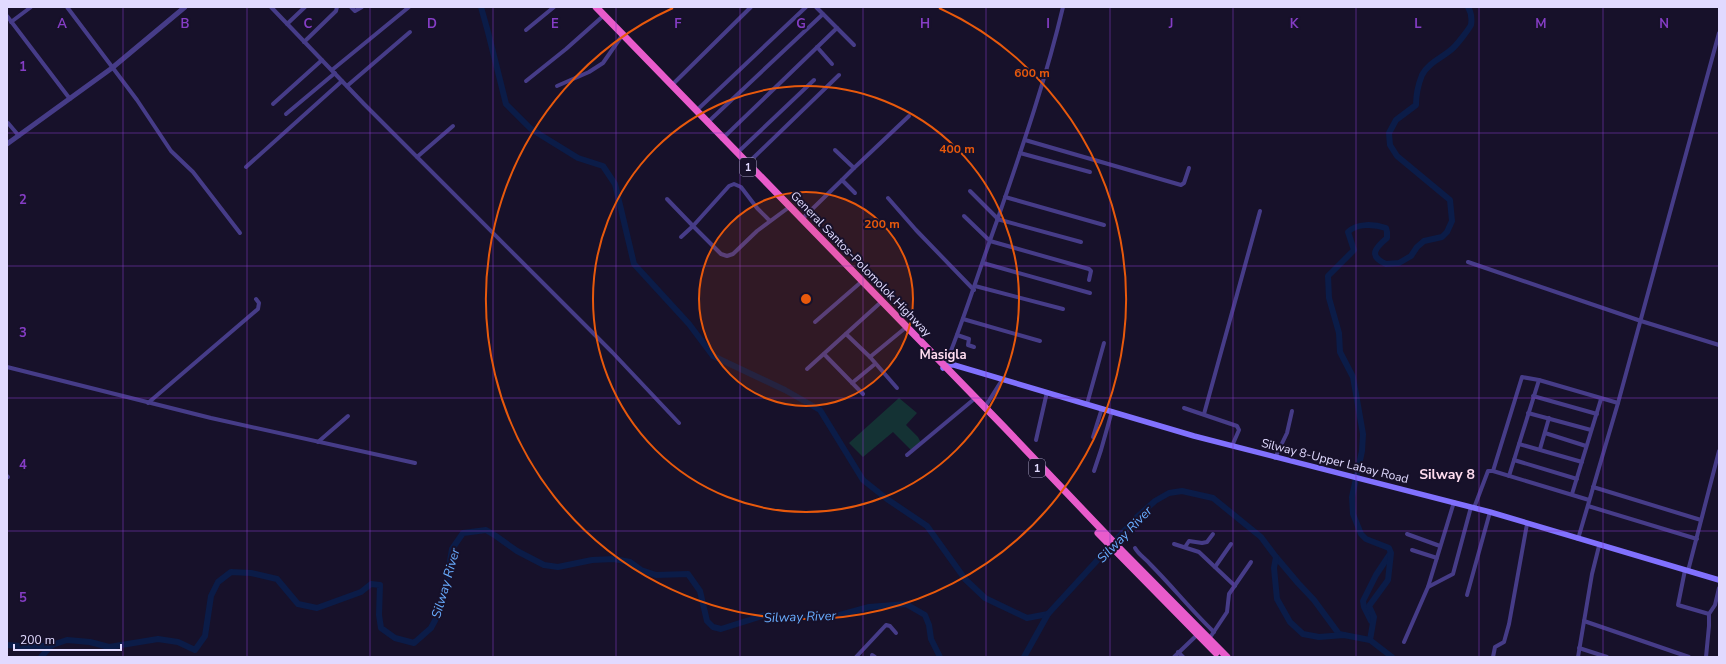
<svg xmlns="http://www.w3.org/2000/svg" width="1726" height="664" font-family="'Nunito Sans',sans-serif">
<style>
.green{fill:#143234}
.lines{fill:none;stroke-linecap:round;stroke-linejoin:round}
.river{stroke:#0b1c48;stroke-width:6}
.minor{stroke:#463c88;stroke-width:4}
.tertiary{stroke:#463c88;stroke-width:5}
.secondary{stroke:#8171fe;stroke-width:5.5}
.trunk{stroke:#e85bcb;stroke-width:7}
.grid{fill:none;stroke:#853dc5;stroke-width:1;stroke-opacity:0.55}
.ring{fill:none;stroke:#e8590c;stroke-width:2}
.labels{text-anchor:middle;stroke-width:4;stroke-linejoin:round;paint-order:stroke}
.shield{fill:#17112a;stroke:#a49ebf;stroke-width:1}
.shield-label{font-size:11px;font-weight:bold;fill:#e1daff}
.street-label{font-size:12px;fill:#e1daff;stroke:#17112a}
.neighbourhood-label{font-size:13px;font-weight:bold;fill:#ffdcef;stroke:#17112a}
.water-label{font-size:13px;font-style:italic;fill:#68acfe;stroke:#17112a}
.quarter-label{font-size:14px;font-weight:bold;fill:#ffdcef;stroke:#17112a}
.grid-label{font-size:13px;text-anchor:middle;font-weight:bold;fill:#853dc5;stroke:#17112a;stroke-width:4;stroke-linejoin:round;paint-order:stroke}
.centre{fill:#e8590c;stroke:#17112a;stroke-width:2}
.ring-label{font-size:12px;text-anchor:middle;font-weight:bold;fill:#e8590c;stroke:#17112a;stroke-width:4;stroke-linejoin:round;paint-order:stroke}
</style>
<rect width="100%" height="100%" fill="#17112a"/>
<path class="green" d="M899,398L917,413L906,425L918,437L921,443L912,451L893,432L863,457L849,443Z"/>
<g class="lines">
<g class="river">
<path d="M481,7L488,32L506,104L531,129L578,158L603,166L615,184L634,264L689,324L713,356L785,390L820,410L863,480L887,499L927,526L965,579L985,598L1027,618L1048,614"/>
<path d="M1276,557L1298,583L1314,600L1339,634L1344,635"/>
<path d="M1371,621L1364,607L1363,601L1376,575L1390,554"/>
<path d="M1370,640L1374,617L1369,606L1388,580L1391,553L1389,548L1366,539L1361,534L1353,514L1352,497L1362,451L1363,434L1353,377L1340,352L1339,333L1329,298L1328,276L1354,250L1348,232C1357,223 1374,224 1386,228L1387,232V238C1375,248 1368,256 1386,264L1399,263L1411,256L1417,247L1424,241L1442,237L1447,232L1452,221L1450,200L1397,156L1390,145L1389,133L1396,120L1416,105C1416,95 1418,85 1422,75C1429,62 1442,58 1452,49C1456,46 1469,29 1471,25C1472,19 1471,12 1468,7"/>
<path d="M7,645L34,647L52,645"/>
<path d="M41,657L52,645L67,640L90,642L109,647L158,639L178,642L195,650L205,636L211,596L218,582L231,572L251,573L277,579L298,604L317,608L361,592L371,584L380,585L379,615L381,628L395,638L414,643L431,628L439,613L445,591L452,549L463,533L486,530L496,536L517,551L544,565L558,567L592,560L614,559L630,562L641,570L656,575L688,574L700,591L707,621L713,627L721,629L765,615L781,617L836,616L869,607L906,604L925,615L929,625L931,639L940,657"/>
<path d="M1024,657L1048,614L1137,517L1155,501L1169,493L1182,491L1213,498L1261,537L1276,557L1274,568L1277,599L1290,622L1303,634L1319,637L1344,635L1370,640L1392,657"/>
</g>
<g class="minor">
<path d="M67,7L137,100L171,151L193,172L240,233"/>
<path d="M271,7L364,104L612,352L679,423"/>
<path d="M351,7L355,11L362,7"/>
<path d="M816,7L854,45"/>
<path d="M7,16L70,99"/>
<path d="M11,22L31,7"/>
<path d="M287,24L305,7"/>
<path d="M526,30L554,7"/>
<path d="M304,42L336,11L337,7"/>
<path d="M817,47L832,64"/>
<path d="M332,70L409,7"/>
<path d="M526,81L566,49L602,17"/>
<path d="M672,85L751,7"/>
<path d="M347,86L410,32"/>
<path d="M557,86L589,72L603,63L621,37"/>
<path d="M273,104L322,60"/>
<path d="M696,111L806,7"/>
<path d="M286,114L335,73"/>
<path d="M8,123L19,136"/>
<path d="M707,123L823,14"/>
<path d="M722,139L837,28"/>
<path d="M1025,140L1181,185L1184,183L1189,168"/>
<path d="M835,150L854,168L842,180L855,193"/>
<path d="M737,153L814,80"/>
<path d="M1020,153L1090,172"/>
<path d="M417,157L453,126"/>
<path d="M748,163L839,75"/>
<path d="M246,167L342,81"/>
<path d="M854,168L909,116"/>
<path d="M970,191L997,218"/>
<path d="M1005,197L1104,225"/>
<path d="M888,198L916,230L974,290"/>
<path d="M667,199L693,226L681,237"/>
<path d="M964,216L990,241"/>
<path d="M802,219L842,180"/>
<path d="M997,219L1081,242"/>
<path d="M770,221L757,208L741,187L734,184L729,186L693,226L721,254L727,256L733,254L757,231L788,208"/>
<path d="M990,241L1089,269L1091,271L1089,280"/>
<path d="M1468,262L1641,321L1719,345"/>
<path d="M983,263L1090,293"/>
<path d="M975,286L1063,309"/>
<path d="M963,319L1040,341"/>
<path d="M815,322L860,283"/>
<path d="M846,334L870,357L897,388"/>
<path d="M957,335L969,339L968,345L974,347"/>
<path d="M824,354L863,394"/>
<path d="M870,357L904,329"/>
<path d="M945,366C965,317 980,267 998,218C1022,148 1046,79 1063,7"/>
<path d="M7,367L211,418L415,463"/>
<path d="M807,369L880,303"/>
<path d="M852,383L875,364"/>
<path d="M1533,396L1597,414"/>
<path d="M148,403L258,309L259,303L256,299"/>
<path d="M1087,404L1104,343"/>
<path d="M985,407L1002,380"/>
<path d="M1184,408L1237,426L1239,430L1232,446"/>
<path d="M1528,413L1591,430"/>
<path d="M1204,414L1260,211"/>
<path d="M1545,433L1586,446"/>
<path d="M1093,437L1102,408"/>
<path d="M1036,440L1047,392"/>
<path d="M318,442L348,416"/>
<path d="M1519,444L1582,462"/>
<path d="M1540,449L1549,418"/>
<path d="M907,455L973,400"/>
<path d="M1275,458L1287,433L1292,411"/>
<path d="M1514,460L1577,479"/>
<path d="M1094,471L1101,450L1112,411"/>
<path d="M1493,471L1522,377L1539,380L1618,403"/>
<path d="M7,476L8,477"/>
<path d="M1509,476L1539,380"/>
<path d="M1593,487L1701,520"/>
<path d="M1572,494L1601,399"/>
<path d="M1588,506L1697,539"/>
<path d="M1474,508L1488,471H1493L1589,500"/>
<path d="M1407,534L1440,546"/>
<path d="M1578,539L1618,403L1719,33"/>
<path d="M1174,544L1199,552L1235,586"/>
<path d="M1185,547L1189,541L1202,543L1207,542L1213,534"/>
<path d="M1135,548C1139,555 1145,558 1150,564C1172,586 1191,610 1214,632"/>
<path d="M1412,550L1437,558"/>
<path d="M1215,567L1231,544"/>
<path d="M1685,570L1678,605L1709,614"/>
<path d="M1688,571L1719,451"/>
<path d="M1428,587L1453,574L1471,507"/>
<path d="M1467,595L1490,512"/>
<path d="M1584,621L1689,657"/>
<path d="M1209,639L1227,612L1229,594L1251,562"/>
<path d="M1404,642L1428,587L1454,502"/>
<path d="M1579,648L1607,657"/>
<path d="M1178,652L1183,657"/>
<path d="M872,655L875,657"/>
<path d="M856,657L886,625L890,626L896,633"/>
<path d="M1174,657L1197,635"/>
<path d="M1493,657L1495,647L1504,642L1509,624L1527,524"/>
<path d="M1578,657L1592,574L1599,546"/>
<path d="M1706,657L1709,626V614L1715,605L1719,588"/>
</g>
<path class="tertiary" d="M7,144L112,68L185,7"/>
<path class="secondary" d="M943,368L948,365H954L1194,436L1490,512L1719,580"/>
<g class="trunk">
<path d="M596,7L1005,428L1122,551L1227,657"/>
<path d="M1098,533L1216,653"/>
</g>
</g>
<path class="grid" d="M123,7V657M247,7V657M370,7V657M493,7V657M616,7V657M740,7V657M863,7V657M986,7V657M1110,7V657M1233,7V657M1356,7V657M1479,7V657M1603,7V657M7,133H1719M7,266H1719M7,398H1719M7,531H1719"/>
<circle cx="806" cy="299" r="107" fill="#e8590c" fill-opacity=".12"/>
<g class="ring">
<circle cx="806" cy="299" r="107"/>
<circle cx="806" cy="299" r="213"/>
<path d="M939 8A320 320 0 1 1 673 8"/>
</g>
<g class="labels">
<g class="shield">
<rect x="740" y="158" width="16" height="18" rx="3"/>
<rect x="1029" y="459" width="16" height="18" rx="3"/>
</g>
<g class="shield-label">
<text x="748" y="171">1</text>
<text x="1037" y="472">1</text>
</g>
<g class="street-label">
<text transform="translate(861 264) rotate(46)" y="4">General Santos-Polomolok Highway</text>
<text transform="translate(1335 461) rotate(14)" y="4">Silway 8-Upper Labay Road</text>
</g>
<g class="neighbourhood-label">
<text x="943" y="359">Masigla</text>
</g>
<g class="water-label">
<text transform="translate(1124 534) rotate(-46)" y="5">Silway River</text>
<text transform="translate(445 583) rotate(-74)" y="5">Silway River</text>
<text transform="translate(800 616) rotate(-2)" y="5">Silway River</text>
</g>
<g class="quarter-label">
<text x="1447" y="479">Silway 8</text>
</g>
</g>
<g class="grid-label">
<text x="62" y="28">A</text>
<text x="185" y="28">B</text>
<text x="308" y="28">C</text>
<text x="432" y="28">D</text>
<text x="555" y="28">E</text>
<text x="678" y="28">F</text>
<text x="801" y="28">G</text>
<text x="925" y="28">H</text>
<text x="1048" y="28">I</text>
<text x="1171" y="28">J</text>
<text x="1294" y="28">K</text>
<text x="1418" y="28">L</text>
<text x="1541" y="28">M</text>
<text x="1664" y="28">N</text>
<text x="23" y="71">1</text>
<text x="23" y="204">2</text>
<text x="23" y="337">3</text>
<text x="23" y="469">4</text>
<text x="23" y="602">5</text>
</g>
<circle cx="806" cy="299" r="6" class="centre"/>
<g class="ring-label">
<text x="1032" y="77">600 m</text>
<text x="957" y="153">400 m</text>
<text x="882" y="228">200 m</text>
</g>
<rect width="1726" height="664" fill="none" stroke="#e1daff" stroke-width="16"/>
<path d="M14 644v6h107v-6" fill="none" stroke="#e1daff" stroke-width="2"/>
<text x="20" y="644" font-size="12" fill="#e1daff" stroke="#17112a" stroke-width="3" paint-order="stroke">200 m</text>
</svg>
